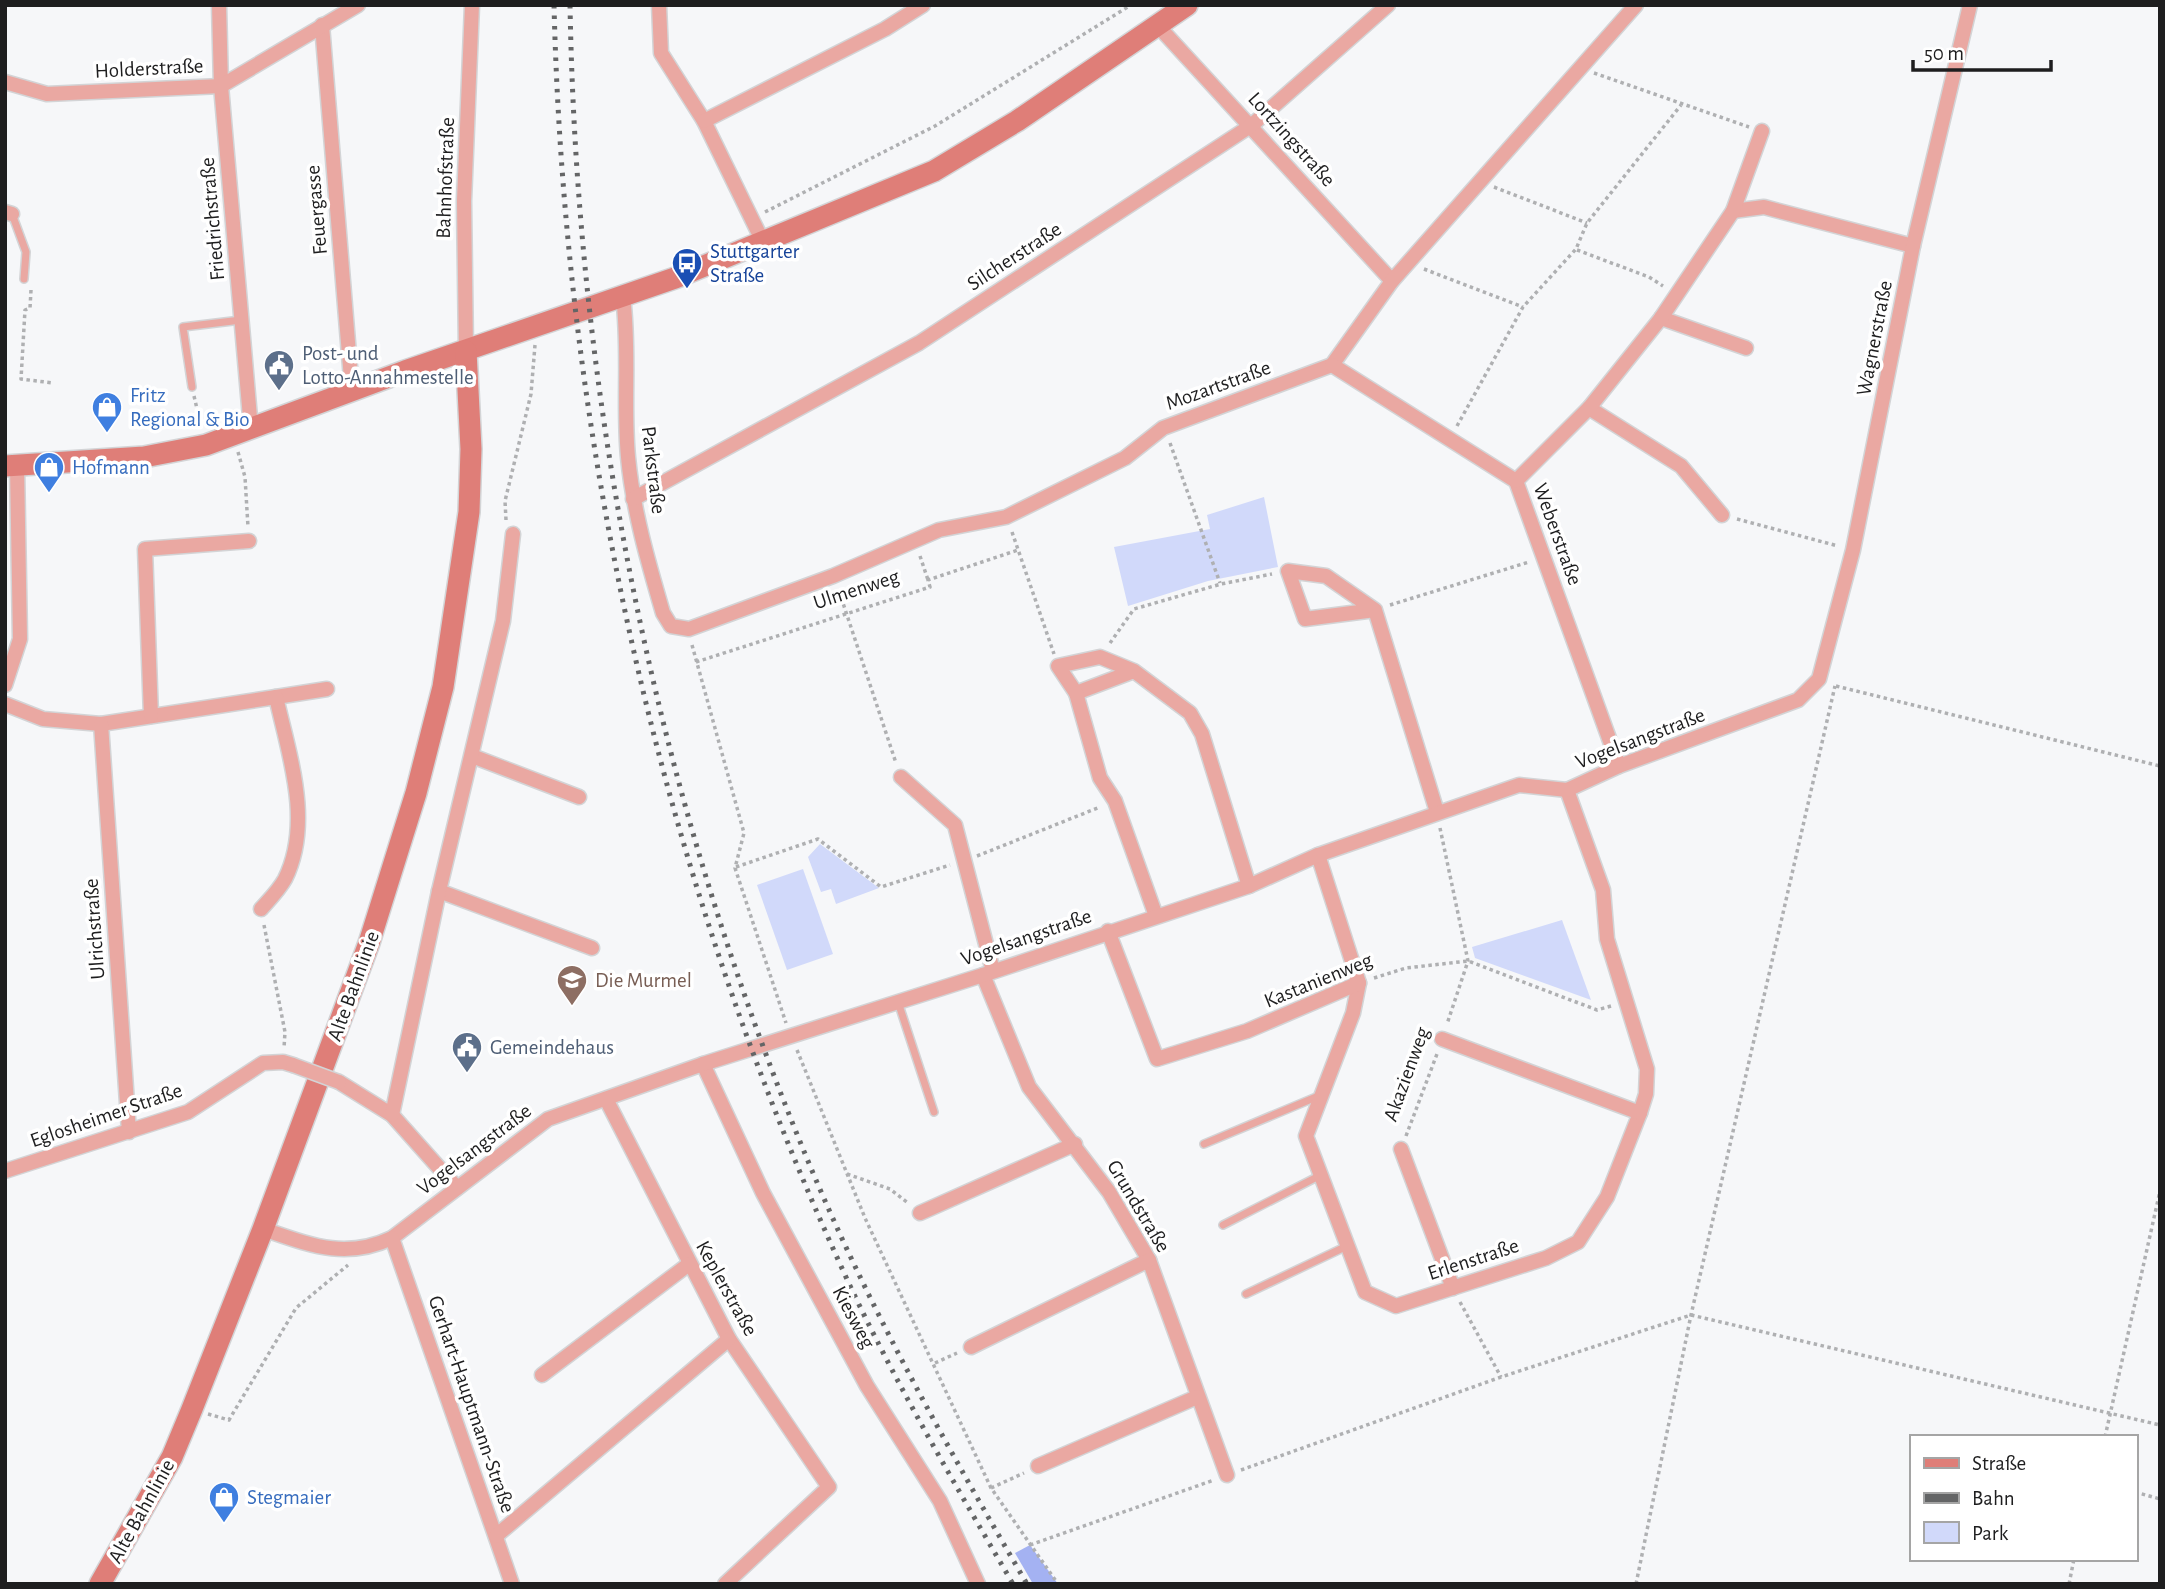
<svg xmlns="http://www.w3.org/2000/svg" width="2165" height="1589" font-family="'Alegreya Sans',sans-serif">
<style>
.green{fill:#d1d9fa}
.forest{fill:#a4b2f2}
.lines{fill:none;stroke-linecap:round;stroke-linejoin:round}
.lane-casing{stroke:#d3d4d6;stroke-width:10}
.street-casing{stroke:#d3d4d6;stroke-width:17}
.secondary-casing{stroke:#d3d4d6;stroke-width:24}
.path{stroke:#afb0b2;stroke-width:3.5;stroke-dasharray:3.5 3.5;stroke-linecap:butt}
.lane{stroke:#eaa8a2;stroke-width:7}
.street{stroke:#eaa8a2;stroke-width:14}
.secondary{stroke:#df7e78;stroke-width:21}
.rail{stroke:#646566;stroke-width:5;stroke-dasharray:3.5 7;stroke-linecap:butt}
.street-bridge-casing{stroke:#d3d4d6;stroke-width:17;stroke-linecap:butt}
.street-bridge{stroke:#eaa8a2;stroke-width:14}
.labels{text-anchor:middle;stroke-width:7;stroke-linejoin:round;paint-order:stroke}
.street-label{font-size:21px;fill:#1e1e1f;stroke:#fff}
.transit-label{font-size:21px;fill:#164399;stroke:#fff;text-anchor:start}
.service-label{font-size:21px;fill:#4e5e75;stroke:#fff;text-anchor:start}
.shop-label{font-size:21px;fill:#366cbe;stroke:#fff;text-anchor:start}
.education-label{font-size:21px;fill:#785e54;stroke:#fff;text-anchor:start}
</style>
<rect width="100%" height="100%" fill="#f6f7f9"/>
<g class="green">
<path d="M1264,497L1278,567L1208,581L1128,606L1114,547L1210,529L1207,515Z"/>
<path d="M820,844L879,888L836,904L831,889L821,892L808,857Z"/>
<path d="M803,869L833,954L787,970L757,885Z"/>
<path d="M1562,920L1591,1000L1475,958L1472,947Z"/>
</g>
<path class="forest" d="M1030,1545L1058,1584H1033L1015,1553Z"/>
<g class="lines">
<g class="lane-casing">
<g id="lane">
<path d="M12,214L26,252L24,279"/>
<path d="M192,387L183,327L241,320"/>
<path d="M898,1002L934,1112"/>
<path d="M1204,1144L1321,1095"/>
<path d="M1223,1225L1321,1175"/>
<path d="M1246,1294L1347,1246"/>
</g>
</g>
<g class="street-casing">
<g id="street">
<path d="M219,5L221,86L251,429"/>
<path d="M659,5L661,53L704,121L763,242"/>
<path d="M322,25L352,391"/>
<path d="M1159,27L1392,281"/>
<path d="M5,82L47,94L221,86L358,5"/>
<path d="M704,121L885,29L923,5"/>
<path d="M1733,211L1764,207L1913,246"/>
<path d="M5,212L12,214"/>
<path d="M623,297C630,351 623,404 628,457C633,510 648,562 663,613L671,626L689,629L833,576L939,530L1006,517L1125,458L1163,428L1332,365L1392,281L1636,5"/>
<path d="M1661,318L1746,348"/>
<path d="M466,351L464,201L472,5"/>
<path d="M1332,365L1516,481L1619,766"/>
<path d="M1589,408L1681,466L1722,515"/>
<path d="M1516,481L1589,408L1661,318L1733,211L1762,131"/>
<path d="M633,499L919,343L1252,125L1388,5"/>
<path d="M1375,610L1305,619L1288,571L1326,576L1375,610L1437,812"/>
<path d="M1134,671L1076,693L1058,666L1100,657L1134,671L1190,713L1202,734L1249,886"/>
<path d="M5,685L20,639L17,466"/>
<path d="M1076,693L1100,778L1115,801L1156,916"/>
<path d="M276,697L327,689"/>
<path d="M5,704L43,719L101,724L276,697C289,755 313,822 285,879C279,890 269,900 261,909"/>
<path d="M151,716L145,549L249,541"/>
<path d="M101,724L129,1132"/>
<path d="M472,756L579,797"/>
<path d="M901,777L955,825L993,971"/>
<path d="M1318,855L1359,983L1353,1013L1306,1136L1365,1292L1396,1306L1546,1258L1578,1242L1607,1197L1640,1113L1646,1094L1647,1069L1607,939L1603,890L1567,790"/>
<path d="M439,891L592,948"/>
<path d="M1108,931L1157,1059L1247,1031L1359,983"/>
<path d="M983,975L1029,1087L1109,1192L1149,1260L1227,1475"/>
<path d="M1442,1039L1640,1113"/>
<path d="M703,1064L763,1193L867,1386L940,1501L978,1584"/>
<path d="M339,1082L392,1115L457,1188"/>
<path d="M606,1099L729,1339L829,1487L725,1584"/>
<path d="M392,1115L439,891L503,621L513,534"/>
<path d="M1401,1149L1453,1288"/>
<path d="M5,1171L188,1112L263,1063L283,1062L293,1065"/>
<path d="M920,1213L1075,1144"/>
<path d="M263,1229C310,1245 345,1260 392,1238L548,1119L703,1064L983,975L1249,886L1318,855L1519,785L1567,790L1619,766L1798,700L1819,679L1853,550L1913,246L1970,5"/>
<path d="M392,1238L512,1584"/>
<path d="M971,1347L1149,1260"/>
<path d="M542,1375L689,1264"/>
<path d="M1038,1466L1197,1397"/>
<path d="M496,1536L729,1339"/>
</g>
</g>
<g class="secondary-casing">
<g id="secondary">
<path d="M5,466L144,457L206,445L405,371L675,278L934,171L1017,121L1187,5"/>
<path d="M100,1584L172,1457L192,1409L263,1229L369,943L416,793L443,687L469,512L471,449L466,351"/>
</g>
</g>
<g class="path">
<path d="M1594,73L1749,127"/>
<path d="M1494,187L1587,223"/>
<path d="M765,212L935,126L1131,5"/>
<path d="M1577,250L1649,277L1663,286"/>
<path d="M1424,269L1523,307"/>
<path d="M31,290L30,308L25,310L21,379L53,383"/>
<path d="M194,396L201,426"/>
<path d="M1457,426L1523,307L1576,249L1587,223L1681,105"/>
<path d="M1170,443L1220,583"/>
<path d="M238,452L245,477L248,527"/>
<path d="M1737,519L1838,546"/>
<path d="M506,520L505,501L531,394L535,345"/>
<path d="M1012,532L1054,654"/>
<path d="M920,556L928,580"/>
<path d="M839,591L896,763"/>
<path d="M1390,605L1529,562"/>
<path d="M1110,643L1134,609L1221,584L1272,574"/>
<path d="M692,645L744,833L735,868L786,1023"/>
<path d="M696,662L930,587L928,580L1018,550"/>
<path d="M1836,686L2160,766"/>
<path d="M1440,828L1468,961L1447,1024"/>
<path d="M977,856L1100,807"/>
<path d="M736,867L818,839L881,887L950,865"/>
<path d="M264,925L285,1032L284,1048"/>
<path d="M1374,978L1406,968L1468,961L1597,1010L1611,1006"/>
<path d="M797,1050L865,1218L991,1488L1058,1584"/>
<path d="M1406,1136L1437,1054"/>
<path d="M847,1174L890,1189L908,1203"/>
<path d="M1460,1302L1501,1377"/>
<path d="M935,1363L957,1353"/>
<path d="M208,1414L229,1420L296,1308L348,1265"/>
<path d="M2105,1437L2160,1191"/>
<path d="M1241,1470L1501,1377L1691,1315L2160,1425"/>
<path d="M991,1488L1024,1473"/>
<path d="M2135,1492L2160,1499"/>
<path d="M1030,1545L1214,1480"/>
<path d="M1636,1584L1691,1315L1835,686"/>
<path d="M2069,1584L2074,1559"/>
</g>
<use href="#lane" class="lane"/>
<use href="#street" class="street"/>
<use href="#secondary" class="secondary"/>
<g class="rail">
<path d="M554,5C565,451 664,887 852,1290C900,1391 957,1488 1013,1584"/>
<path d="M570,5C577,403 655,793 808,1161C869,1308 947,1447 1027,1584"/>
</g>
<g class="street-bridge-casing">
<path id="street-bridge" d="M293,1065L339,1082"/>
</g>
<use href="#street-bridge" class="street-bridge"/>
</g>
<defs>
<g id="bus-pin" transform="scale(1.575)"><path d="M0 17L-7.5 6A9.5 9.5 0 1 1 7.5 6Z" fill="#1a4fb4" stroke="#fff"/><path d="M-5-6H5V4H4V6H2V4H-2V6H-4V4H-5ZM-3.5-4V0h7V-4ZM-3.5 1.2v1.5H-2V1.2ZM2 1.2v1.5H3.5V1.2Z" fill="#fff"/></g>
<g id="civic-pin" transform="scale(1.575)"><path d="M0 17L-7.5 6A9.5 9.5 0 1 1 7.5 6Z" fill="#5c6f8a" stroke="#fff"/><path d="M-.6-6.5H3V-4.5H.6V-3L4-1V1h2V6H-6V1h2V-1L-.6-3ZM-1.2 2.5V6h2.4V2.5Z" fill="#fff"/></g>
<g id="shop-pin" transform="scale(1.575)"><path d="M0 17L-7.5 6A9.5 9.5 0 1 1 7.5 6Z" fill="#3f7fe0" stroke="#fff"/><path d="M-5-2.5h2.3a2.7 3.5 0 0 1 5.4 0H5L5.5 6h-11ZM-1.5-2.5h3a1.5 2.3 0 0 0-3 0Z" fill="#fff"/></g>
<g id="school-pin" transform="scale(1.575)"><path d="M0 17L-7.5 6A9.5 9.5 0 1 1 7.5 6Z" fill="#8d6e63" stroke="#fff"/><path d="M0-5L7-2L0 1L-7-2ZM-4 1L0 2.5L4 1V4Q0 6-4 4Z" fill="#fff"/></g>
</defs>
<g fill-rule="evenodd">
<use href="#bus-pin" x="687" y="263"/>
<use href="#civic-pin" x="279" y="365"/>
<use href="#shop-pin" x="107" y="407"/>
<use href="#shop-pin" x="49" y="467"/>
<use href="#school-pin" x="572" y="980"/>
<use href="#civic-pin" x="467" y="1047"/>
<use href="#shop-pin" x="224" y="1497"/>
</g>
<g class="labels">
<g class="street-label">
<text transform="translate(149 68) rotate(-3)" y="7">Holderstraße</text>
<text transform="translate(1292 139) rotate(48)" y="7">Lortzingstraße</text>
<text transform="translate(445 178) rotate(-88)" y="7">Bahnhofstraße</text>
<text transform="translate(316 210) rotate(-95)" y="7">Feuergasse</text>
<text transform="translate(212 219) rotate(-95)" y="7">Friedrichstraße</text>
<text transform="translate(1014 256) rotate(-33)" y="7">Silcherstraße</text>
<text transform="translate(1874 338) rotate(-79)" y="7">Wagnerstraße</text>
<text transform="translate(1218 385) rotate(-20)" y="7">Mozartstraße</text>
<text transform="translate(654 470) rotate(83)" y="7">Parkstraße</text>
<text transform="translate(1558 534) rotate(70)" y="7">Weberstraße</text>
<text transform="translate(856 589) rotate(-18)" y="7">Ulmenweg</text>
<text transform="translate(1640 738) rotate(-21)" y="7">Vogelsangstraße</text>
<text transform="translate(94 929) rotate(-94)" y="7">Ulrichstraße</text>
<text transform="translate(1026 937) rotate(-19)" y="7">Vogelsangstraße</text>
<text transform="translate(1318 980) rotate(-22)" y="7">Kastanienweg</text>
<text transform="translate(353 986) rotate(-70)" y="7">Alte Bahnlinie</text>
<text transform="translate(1406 1074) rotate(-70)" y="7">Akazienweg</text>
<text transform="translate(106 1115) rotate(-19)" y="7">Eglosheimer Straße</text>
<text transform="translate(474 1149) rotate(-37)" y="7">Vogelsangstraße</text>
<text transform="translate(1139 1206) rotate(59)" y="7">Grundstraße</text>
<text transform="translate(1473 1259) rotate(-18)" y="7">Erlenstraße</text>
<text transform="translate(727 1288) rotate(61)" y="7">Keplerstraße</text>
<text transform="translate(854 1317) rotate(62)" y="7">Kiesweg</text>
<text transform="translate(472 1404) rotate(71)" y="7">Gerhart-Hauptmann-Straße</text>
<text transform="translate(141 1511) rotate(-61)" y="7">Alte Bahnlinie</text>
</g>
<g class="transit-label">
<text x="710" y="258">Stuttgarter<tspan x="710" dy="24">Straße</tspan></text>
</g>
<g class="service-label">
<text x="302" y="360">Post- und<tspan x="302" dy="24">Lotto-Annahmestelle</tspan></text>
<text x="490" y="1054">Gemeindehaus</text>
</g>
<g class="shop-label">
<text x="130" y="402">Fritz<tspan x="130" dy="24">Regional &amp; Bio</tspan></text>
<text x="72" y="474">Hofmann</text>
<text x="247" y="1504">Stegmaier</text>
</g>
<g class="education-label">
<text x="595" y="987">Die Murmel</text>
</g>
</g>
<rect width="2165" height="1589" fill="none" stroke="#1e1e1f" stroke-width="14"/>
<rect x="1910" y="1435" width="228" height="126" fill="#ffffff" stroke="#a5a5a5" stroke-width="2"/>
<rect x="1924" y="1458" width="35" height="10" fill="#df7e78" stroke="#a5a5a5" stroke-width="2"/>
<text x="1972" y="1470" font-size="21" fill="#1e1e1f">Straße</text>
<rect x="1924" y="1493" width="35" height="10" fill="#646566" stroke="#a5a5a5" stroke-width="2"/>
<text x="1972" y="1505" font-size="21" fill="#1e1e1f">Bahn</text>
<rect x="1924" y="1522" width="35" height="21" fill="#d1d9fa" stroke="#a5a5a5" stroke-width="2"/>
<text x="1972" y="1540" font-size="21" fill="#1e1e1f">Park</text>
<path d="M1913 60v10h138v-10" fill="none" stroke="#1e1e1f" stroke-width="3.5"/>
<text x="1924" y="60" font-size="21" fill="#1e1e1f" stroke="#ffffff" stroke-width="5" paint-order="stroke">50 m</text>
</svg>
